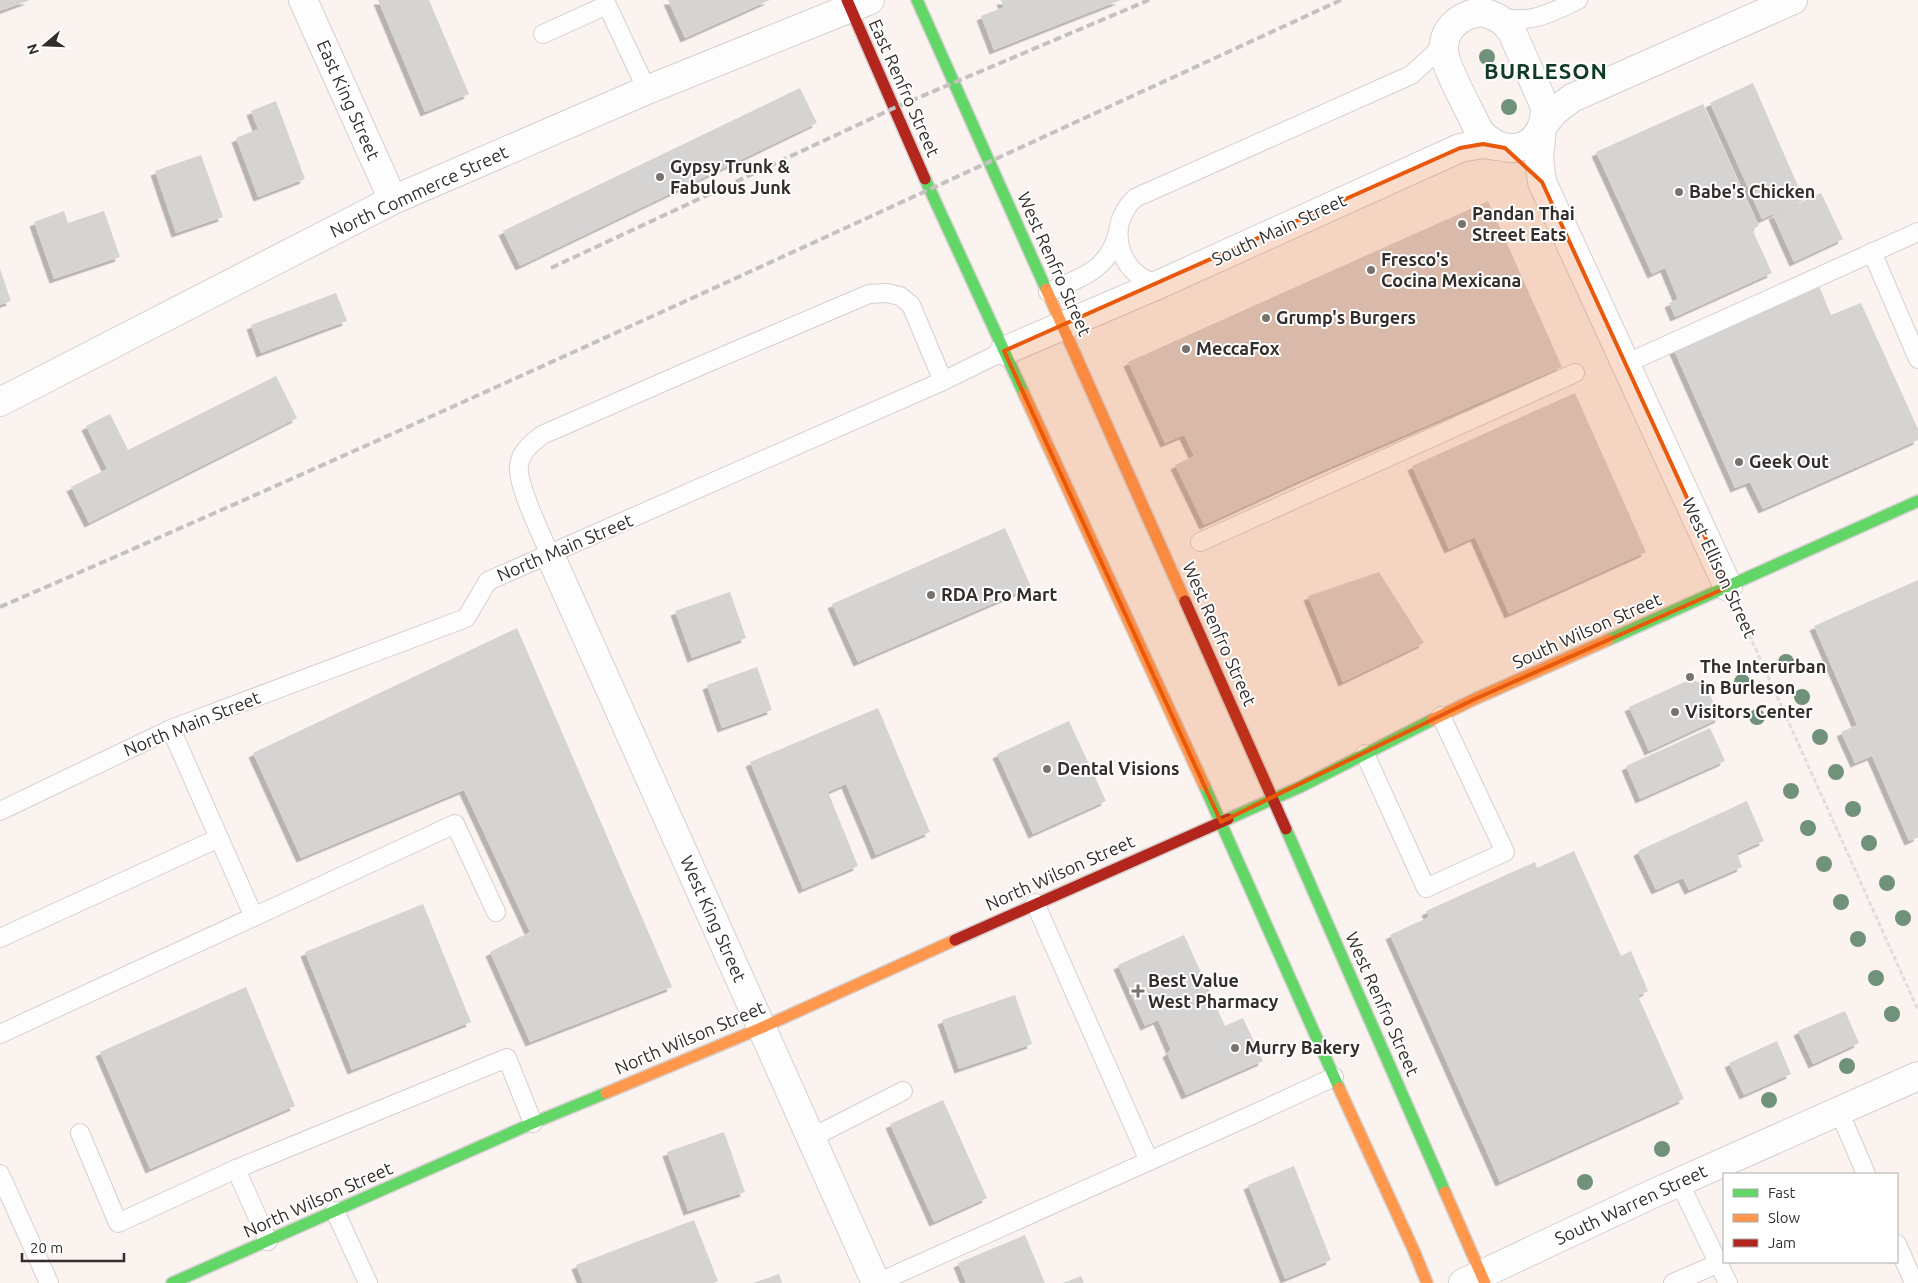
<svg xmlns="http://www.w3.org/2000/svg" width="1918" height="1283" font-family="Ubuntu,sans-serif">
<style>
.building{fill:#d6d3d3;filter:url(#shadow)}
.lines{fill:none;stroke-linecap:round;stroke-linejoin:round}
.lane-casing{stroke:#d5d0cd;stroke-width:20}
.street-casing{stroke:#d5d0cd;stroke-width:30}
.fast-casing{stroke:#d5d0cd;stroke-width:14}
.slow-casing{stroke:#d5d0cd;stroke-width:14}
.jam-casing{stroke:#d5d0cd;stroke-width:14}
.path{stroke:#e0dedc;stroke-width:3;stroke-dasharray:5 2.5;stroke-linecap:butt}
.lane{stroke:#fefdfd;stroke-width:18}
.street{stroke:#fefdfd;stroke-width:28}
.fast{stroke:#63d668;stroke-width:11}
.slow{stroke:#ff974d;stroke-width:11}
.jam{stroke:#b3261e;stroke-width:11}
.rail{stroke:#c4c2c0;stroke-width:4;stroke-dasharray:8 4;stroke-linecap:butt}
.tree{fill:#71927a}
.marked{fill:#e8590c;fill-opacity:0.2;stroke:#e8590c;stroke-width:4;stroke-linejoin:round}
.poi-dot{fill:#797370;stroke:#fff;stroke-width:2}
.labels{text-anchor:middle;stroke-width:4;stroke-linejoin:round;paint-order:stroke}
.street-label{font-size:18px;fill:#332e2b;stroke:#fff}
.poi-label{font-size:18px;font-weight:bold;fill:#332e2b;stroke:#fff;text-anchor:start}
.district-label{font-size:22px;font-weight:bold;letter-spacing:1px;fill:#113a25;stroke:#fff}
</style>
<defs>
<filter id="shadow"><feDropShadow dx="-4.5" dy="4.5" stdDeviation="0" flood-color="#0004"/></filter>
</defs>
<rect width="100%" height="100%" fill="#faf3f0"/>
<g class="building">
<path d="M0,0H30L0,11Z"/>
<path d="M378,0H429L469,94L425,112Z"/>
<path d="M668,0H770L685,38Z"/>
<path d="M1001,0H1121L994,50L981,16L1004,7Z"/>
<path d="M1753,83L1804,200L1762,219L1710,103Z"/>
<path d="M800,88L817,123L520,266L503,231Z"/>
<path d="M276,101L305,179L258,197L236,138L258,129L251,111Z"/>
<path d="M1703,104L1759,226L1752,229L1772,273L1675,317L1669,303L1678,299L1665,268L1652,274L1596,152Z"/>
<path d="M201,155L223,217L176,233L155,171Z"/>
<path d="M1821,193L1843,239L1794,262L1773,215Z"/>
<path d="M1488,201L1562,367L1310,476L1204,525L1175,465L1194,456L1184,435L1165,443L1128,362Z"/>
<path d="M64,211L68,223L104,211L120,257L54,279L34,222Z"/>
<path d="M0,269L11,301L0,305Z"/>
<path d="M1819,286L1831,315L1861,303L1918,429V440L1763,509L1750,482L1735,488L1674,350Z"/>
<path d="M336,293L347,321L261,353L251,325Z"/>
<path d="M276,376L297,418L89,523L71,487L107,469L86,426L110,414L128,450Z"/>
<path d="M1575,393L1646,552L1509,614L1475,537L1449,549L1412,466Z"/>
<path d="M1005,528L1031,587L858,662L832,604Z"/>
<path d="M1379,572L1424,643L1343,682L1308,596Z"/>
<path d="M1918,580V837L1909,841L1872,756L1855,763L1841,732L1857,725L1814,626Z"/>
<path d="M730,592L746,638L692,658L675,611Z"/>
<path d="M517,628L672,987L530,1042L490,952L530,932L464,790L301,858L253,753Z"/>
<path d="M757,667L772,710L722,728L707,685Z"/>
<path d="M1691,679L1706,685L1720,718L1649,751L1629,707Z"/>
<path d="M878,708L930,832L876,855L846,784L828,792L858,866L803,889L750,762Z"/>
<path d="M1069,721L1106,801L1033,834L997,754Z"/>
<path d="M1710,728L1725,761L1640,799L1626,766Z"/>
<path d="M1747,801L1764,841L1737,853L1742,867L1689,890L1683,878L1656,890L1638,852L1640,850Z"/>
<path d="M1574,851L1621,956L1631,951L1648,991L1638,996L1684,1099L1500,1182L1390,935L1429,917L1426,911L1535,862L1537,868Z"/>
<path d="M423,904L471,1022L352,1070L305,952Z"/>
<path d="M1184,935L1225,1026L1243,1018L1263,1061L1186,1095L1167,1053L1171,1050L1158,1020L1145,1026L1118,965Z"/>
<path d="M246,987L295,1106L150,1169L100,1052Z"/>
<path d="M1015,995L1032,1044L959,1069L942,1020Z"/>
<path d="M1845,1011L1859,1043L1813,1064L1798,1031Z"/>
<path d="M1777,1041L1791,1074L1744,1095L1729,1063Z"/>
<path d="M943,1100L987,1198L934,1222L890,1124Z"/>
<path d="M724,1132L745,1192L688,1211L667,1152Z"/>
<path d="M1294,1166L1331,1260L1285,1279L1248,1185Z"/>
<path d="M694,1220L718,1281L714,1283H583L576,1265Z"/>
<path d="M1025,1235L1045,1283H966L958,1263Z"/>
<path d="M779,1274L782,1283H753Z"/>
<path d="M1081,1276L1084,1283H1063Z"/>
</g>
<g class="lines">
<g class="lane-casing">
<g id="lane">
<path d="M1497,17C1532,24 1548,14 1578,0"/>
<path d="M543,34L607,5L647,90"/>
<path d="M1872,252L1918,359"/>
<path d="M1160,284C1155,283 1149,282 1145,279C1121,267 1111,234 1125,211C1127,206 1131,202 1135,198L1411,75L1434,54L1445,38"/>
<path d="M1048,292C1080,278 1110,270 1118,231"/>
<path d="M1625,364L1918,232"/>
<path d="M1200,542L1575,373"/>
<path d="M550,555C542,536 516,483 519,465C521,451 532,443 542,435L700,366L869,294L887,293L900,296L911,305L943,381"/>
<path d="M1365,754L1426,888L1505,852L1441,716"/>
<path d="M0,811L171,729L466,618L488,581L943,381L1004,351"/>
<path d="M219,838L254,917"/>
<path d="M1035,903L1149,1161"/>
<path d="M0,938L219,838L171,729"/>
<path d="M0,1034L455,824L496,912"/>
<path d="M1839,1111L1866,1174"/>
<path d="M80,1133L118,1223L236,1169L507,1058L533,1123"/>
<path d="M811,1138L903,1091"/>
<path d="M236,1169L268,1241"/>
<path d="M0,1174L49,1283"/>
<path d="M1679,1182L1728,1283"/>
<path d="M335,1211L368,1283"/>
<path d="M1897,1244L1914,1283"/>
<path d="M877,1283L1254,1114L1334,1077"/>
<path d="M1673,1283L1719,1263"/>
</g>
</g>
<g class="street-casing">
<g id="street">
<path d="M303,0L393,200"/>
<path d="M1482,12C1496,16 1504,20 1512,32L1545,107C1546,149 1503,163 1478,129C1470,111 1446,69 1444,52C1442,28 1461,14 1482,12Z"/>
<path d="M1543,125L1555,111L1572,98L1793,0"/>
<path d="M1542,129L1539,158L1542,182L1728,587"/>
<path d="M1004,351L1160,284L1460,148L1483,144L1496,146"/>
<path d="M0,402L393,200L647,90L870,0"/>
<path d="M550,555L876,1283"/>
<path d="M1463,1283L1650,1195L1918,1076"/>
</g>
</g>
<g class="fast-casing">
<g id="fast">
<path d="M917,0L1046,289"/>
<path d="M925,179L1024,394"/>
<path d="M1608,640L1918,501"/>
<path d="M1204,785L1339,1088"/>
<path d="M1228,819L1300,787L1432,720"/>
<path d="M1286,829L1445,1192"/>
<path d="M172,1283L533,1123L606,1093"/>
</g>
</g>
<g class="slow-casing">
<g id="slow">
<path d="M1046,289L1185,601"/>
<path d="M1024,394L1204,785"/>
<path d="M1432,720L1475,699L1608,640"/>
<path d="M1339,1088L1414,1251L1427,1283"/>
<path d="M606,1093L761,1028L955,940"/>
<path d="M1445,1192L1485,1283"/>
</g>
</g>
<g class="jam-casing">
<g id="jam">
<path d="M847,0L925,179"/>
<path d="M1185,601L1286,829"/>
<path d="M955,940L1228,819"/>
</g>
</g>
<path class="path" d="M1740,614L1918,1010"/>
<use href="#lane" class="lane"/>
<use href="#street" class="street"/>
<use href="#fast" class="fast"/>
<use href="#slow" class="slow"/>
<use href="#jam" class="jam"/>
<g class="rail">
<path d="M551,268L894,108L1149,0"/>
<path d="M0,607C450,412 895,205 1341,0"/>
</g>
</g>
<g class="tree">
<circle cx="1487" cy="57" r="8"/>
<circle cx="1509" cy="107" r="8"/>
<circle cx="1786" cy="662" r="8"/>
<circle cx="1742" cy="682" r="8"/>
<circle cx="1802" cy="697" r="8"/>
<circle cx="1757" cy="717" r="8"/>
<circle cx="1820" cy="737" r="8"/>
<circle cx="1836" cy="772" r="8"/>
<circle cx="1791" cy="791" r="8"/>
<circle cx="1853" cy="809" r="8"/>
<circle cx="1808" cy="828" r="8"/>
<circle cx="1869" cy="843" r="8"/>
<circle cx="1824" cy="864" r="8"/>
<circle cx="1887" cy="883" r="8"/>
<circle cx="1841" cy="902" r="8"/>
<circle cx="1903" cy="918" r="8"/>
<circle cx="1858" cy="939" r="8"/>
<circle cx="1876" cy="978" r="8"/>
<circle cx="1892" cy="1014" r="8"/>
<circle cx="1847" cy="1066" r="8"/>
<circle cx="1769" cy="1100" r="8"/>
<circle cx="1662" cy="1149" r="8"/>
<circle cx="1585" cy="1182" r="8"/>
</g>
<path class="marked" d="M1483,144L1505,148L1542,182L1728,587L1475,699L1221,822L1004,351L1460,148Z"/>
<g class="poi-dot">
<circle cx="660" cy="177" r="5"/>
<circle cx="1679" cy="192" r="5"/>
<circle cx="1462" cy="224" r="5"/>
<circle cx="1371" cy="270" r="5"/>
<circle cx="1266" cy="318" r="5"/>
<circle cx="1186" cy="349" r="5"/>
<circle cx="1739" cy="462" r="5"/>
<circle cx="931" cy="595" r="5"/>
<circle cx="1690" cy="677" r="5"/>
<circle cx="1675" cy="712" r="5"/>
<circle cx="1047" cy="769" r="5"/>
<path d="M1135.5 983.5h5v5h5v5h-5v5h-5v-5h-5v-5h5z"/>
<circle cx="1235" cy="1048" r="5"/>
</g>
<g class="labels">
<g class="street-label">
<text transform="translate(904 88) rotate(66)" y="6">East Renfro Street</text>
<text transform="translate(348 100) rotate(66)" y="6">East King Street</text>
<text transform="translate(419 192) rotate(-25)" y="6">North Commerce Street</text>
<text transform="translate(1279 230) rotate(-25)" y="6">South Main Street</text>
<text transform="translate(1054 264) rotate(66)" y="6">West Renfro Street</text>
<text transform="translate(565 548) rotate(-23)" y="6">North Main Street</text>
<text transform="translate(1719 568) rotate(65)" y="6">West Ellison Street</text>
<text transform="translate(1587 631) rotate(-24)" y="6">South Wilson Street</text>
<text transform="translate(1219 634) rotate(66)" y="6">West Renfro Street</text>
<text transform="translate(192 724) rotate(-22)" y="6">North Main Street</text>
<text transform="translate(1060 873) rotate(-24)" y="6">North Wilson Street</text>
<text transform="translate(713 919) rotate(66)" y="6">West King Street</text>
<text transform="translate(1382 1004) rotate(66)" y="6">West Renfro Street</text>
<text transform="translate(690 1038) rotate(-23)" y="6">North Wilson Street</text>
<text transform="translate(318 1200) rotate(-24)" y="6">North Wilson Street</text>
<text transform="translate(1631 1205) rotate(-25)" y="6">South Warren Street</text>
</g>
<g class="poi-label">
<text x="670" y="173">Gypsy Trunk &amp;<tspan x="670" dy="21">Fabulous Junk</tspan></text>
<text x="1689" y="198">Babe's Chicken</text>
<text x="1472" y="220">Pandan Thai<tspan x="1472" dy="21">Street Eats</tspan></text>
<text x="1381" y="266">Fresco's<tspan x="1381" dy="21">Cocina Mexicana</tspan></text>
<text x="1276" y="324">Grump's Burgers</text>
<text x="1196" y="355">MeccaFox</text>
<text x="1749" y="468">Geek Out</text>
<text x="941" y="601">RDA Pro Mart</text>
<text x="1700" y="673">The Interurban<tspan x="1700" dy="21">in Burleson</tspan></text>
<text x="1685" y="718">Visitors Center</text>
<text x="1057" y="775">Dental Visions</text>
<text x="1148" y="987">Best Value<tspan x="1148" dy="21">West Pharmacy</tspan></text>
<text x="1245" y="1054">Murry Bakery</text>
</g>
<g class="district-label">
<text x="1546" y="79">BURLESON</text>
</g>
</g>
<rect x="1723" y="1173" width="175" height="90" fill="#ffffff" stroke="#adabaa"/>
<rect x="1733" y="1189" width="25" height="8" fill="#63d668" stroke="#adabaa"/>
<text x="1768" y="1198" font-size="15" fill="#332e2b">Fast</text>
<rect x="1733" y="1214" width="25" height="8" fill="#ff974d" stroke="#adabaa"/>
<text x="1768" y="1223" font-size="15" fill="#332e2b">Slow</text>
<rect x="1733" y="1239" width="25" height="8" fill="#b3261e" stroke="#adabaa"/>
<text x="1768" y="1248" font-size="15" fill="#332e2b">Jam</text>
<g transform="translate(45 45) rotate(251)" stroke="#ffffff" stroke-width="4" paint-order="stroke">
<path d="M0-4L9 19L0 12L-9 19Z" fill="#332e2b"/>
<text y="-8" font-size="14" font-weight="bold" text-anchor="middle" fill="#332e2b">N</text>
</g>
<path d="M22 1253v8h102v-8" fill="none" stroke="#332e2b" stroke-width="2.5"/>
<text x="30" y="1253" font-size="15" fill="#332e2b" stroke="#ffffff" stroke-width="4" paint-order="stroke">20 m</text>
</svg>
